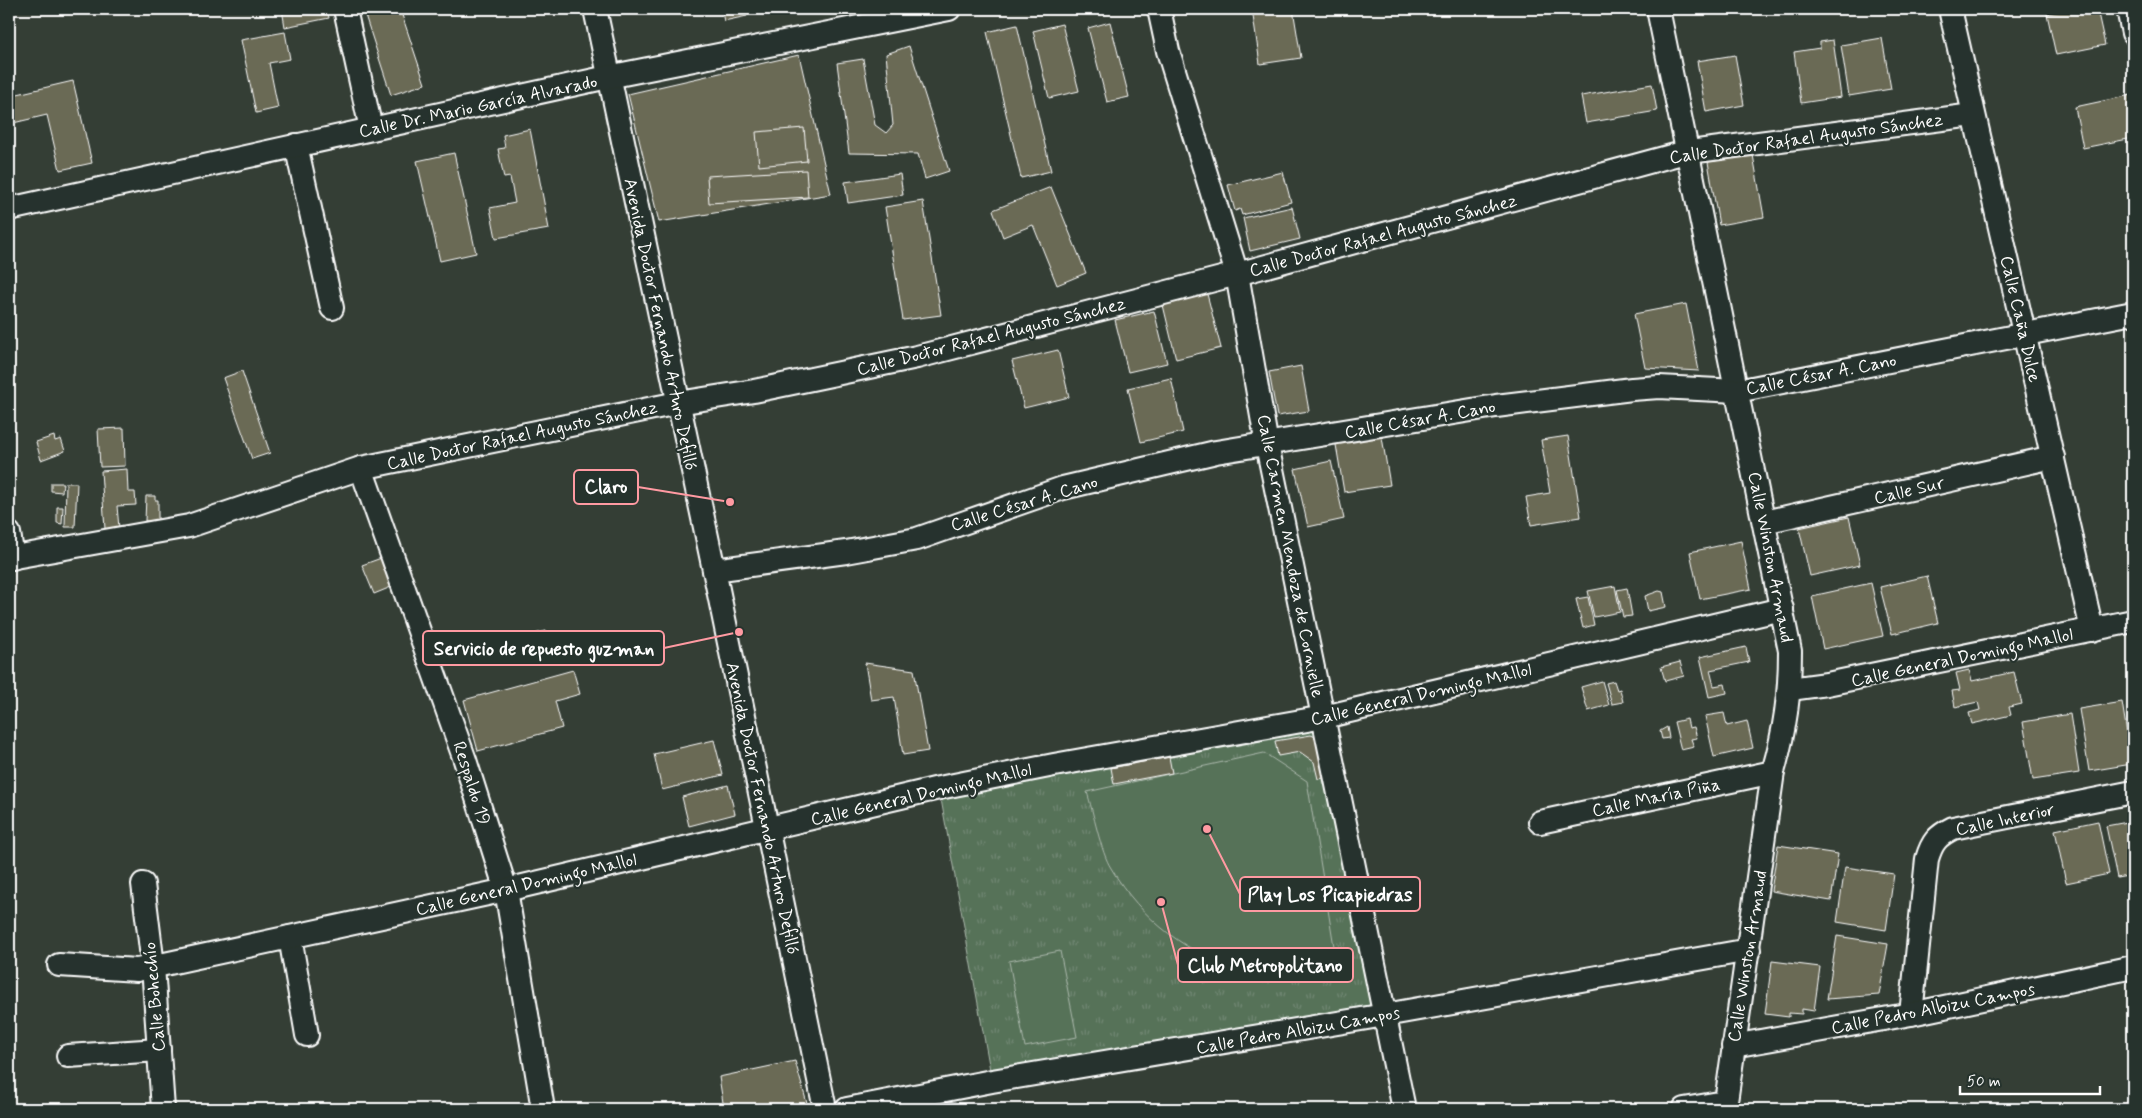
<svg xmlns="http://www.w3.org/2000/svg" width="2142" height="1118" font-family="Mynerve,sans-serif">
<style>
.park{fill:url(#park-tufts);stroke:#abb8ac}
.pitch{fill:#577259;stroke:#abb8ac}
.building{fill:#6b6a55;stroke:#fff}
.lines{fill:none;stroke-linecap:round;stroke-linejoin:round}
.minor-casing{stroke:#fff;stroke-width:26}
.minor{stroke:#26332d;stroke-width:22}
.labels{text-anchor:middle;stroke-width:4.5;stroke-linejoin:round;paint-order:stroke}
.street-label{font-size:18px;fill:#fff;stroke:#26332d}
.leader{fill:none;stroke:#ff9aa2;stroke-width:2}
.callout-dot{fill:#ff9aa2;stroke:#26332d;stroke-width:2}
.callout{fill:#26332d;stroke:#ff9aa2;stroke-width:2}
.callout-label{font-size:19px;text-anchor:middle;font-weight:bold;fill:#fff}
</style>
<defs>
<pattern id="park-tufts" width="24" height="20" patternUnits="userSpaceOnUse" patternTransform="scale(1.25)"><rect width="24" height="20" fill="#577259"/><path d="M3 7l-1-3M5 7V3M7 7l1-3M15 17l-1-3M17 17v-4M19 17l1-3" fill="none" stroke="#708772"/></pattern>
</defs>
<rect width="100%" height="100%" fill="#343e35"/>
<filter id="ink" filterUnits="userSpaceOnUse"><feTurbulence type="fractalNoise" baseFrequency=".02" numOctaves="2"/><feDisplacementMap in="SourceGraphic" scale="10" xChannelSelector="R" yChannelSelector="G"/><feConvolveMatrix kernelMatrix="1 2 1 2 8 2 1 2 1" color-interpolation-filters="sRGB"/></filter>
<g filter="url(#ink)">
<path class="park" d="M1324,717L1385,1015L992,1081L939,788Z"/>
<g class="pitch">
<path d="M1264,753L1307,781L1338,971C1308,973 1277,977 1247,971C1190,958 1140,918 1111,868C1101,853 1093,811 1087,792Z"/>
<path d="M1060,951L1077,1037L1025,1047L1009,961Z"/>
</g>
<g class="building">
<path d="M282,9H327L329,18L285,27Z"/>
<path d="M363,9H400L425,84L391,95Z"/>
<path d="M721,9H745L747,16L724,21Z"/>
<path d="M1252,9H1293L1301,58L1260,64Z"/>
<path d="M2071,9H2097L2105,45L2056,55L2047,14Z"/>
<path d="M1110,22L1129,97L1107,102L1088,28Z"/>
<path d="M1062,24L1079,91L1049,98L1033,31Z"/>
<path d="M1017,25L1051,171L1021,178L987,32Z"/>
<path d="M285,32L290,59L269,63L278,108L256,113L241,40Z"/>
<path d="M1882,38L1891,89L1849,96L1841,45Z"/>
<path d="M1833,40L1841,97L1801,103L1794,52L1820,48V42Z"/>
<path d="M909,46L949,171L925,179L918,154L849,153L837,63L863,59L875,125L886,133L893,125L886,54Z"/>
<path d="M799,55L831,194L659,222L628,94Z"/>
<path d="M1735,55L1744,105L1706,112L1697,61Z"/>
<path d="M73,81L92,163L60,170L47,115L9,124V96Z"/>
<path d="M1652,84L1657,111L1586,123L1581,96Z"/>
<path d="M2131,95L2133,108V138L2083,148L2075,107Z"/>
<path d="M804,128L807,161L759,166L756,132Z"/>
<path d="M530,129L549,229L496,238L490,208L515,203L510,177L504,178L498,149L505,148L503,135Z"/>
<path d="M454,153L476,253L440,261L417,161Z"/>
<path d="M1753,155L1764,217L1719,225L1708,162Z"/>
<path d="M806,170L808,197L709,203L707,176Z"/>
<path d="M1283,172L1291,202L1242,215L1240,209L1235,211L1228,185Z"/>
<path d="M900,174L903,195L848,203L845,182Z"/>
<path d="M1051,187L1086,273L1057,285L1033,225L1003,237L993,210Z"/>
<path d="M923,201L941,315L903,320L885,207Z"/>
<path d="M1292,207L1300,239L1250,251L1243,218Z"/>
<path d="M1207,294L1221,348L1176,359L1163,305Z"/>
<path d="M1686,304L1699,371L1645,368L1634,314Z"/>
<path d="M1154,311L1167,363L1128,372L1115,320Z"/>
<path d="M1058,350L1069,397L1024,408L1012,361Z"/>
<path d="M1301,366L1309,411L1277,416L1269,372Z"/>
<path d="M242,371L270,453L252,459L223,378Z"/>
<path d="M1171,378L1183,432L1141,442L1128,388Z"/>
<path d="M124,428L125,466L100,467L98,429Z"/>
<path d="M1381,431L1390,485L1344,492L1335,439Z"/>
<path d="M54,436L55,441L61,439L65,451L41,460L36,442Z"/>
<path d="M1568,436L1581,517L1531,525L1526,497L1550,493L1541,440Z"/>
<path d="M1331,461L1344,519L1308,527L1295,469Z"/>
<path d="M127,469L128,492H135L136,505L117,506L119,528L105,529L101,471Z"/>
<path d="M51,483H63L62,492L51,491Z"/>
<path d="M66,483H77L75,527H65Z"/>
<path d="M146,496H155V500H158V521H145Z"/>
<path d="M57,507H63L62,524L57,523Z"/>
<path d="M1849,517L1860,565L1810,576L1799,528Z"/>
<path d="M1741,541L1751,589L1700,599L1690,552Z"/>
<path d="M384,557L396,585L374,594L362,565Z"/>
<path d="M1927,576L1938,623L1892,634L1880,587Z"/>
<path d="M1871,583L1883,636L1823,649L1812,596Z"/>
<path d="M1615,586L1620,612L1594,617L1588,591Z"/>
<path d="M1627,588L1632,616L1623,617L1617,590Z"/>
<path d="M1659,591L1663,592L1666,607L1648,611L1645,596Z"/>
<path d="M1588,597L1594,625L1583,628L1576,599Z"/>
<path d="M546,631L552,653L510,663L505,641Z"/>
<path d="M1746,647L1749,662L1710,670L1714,686L1725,684L1727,693L1709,697L1700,657Z"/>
<path d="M1680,662L1684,676L1665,681L1661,667Z"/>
<path d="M865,663L914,670L928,751L903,755L894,697L871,700Z"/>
<path d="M573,670L580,694L555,701L562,728L478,751L464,700Z"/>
<path d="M1969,670L1972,681L2014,672L2022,704L2009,707L2011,715L1972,724L1969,713L1980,710L1978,702L1955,707L1952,691L1960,690L1956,673Z"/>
<path d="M1602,681L1609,705L1588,711L1581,687Z"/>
<path d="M1614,681L1617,690L1620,689L1623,702L1612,704L1606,683Z"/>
<path d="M2122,702L2132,764L2089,771L2079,709Z"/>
<path d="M1724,713L1727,726L1747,721L1753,748L1714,757L1705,716Z"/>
<path d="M2070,714L2079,773L2033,780L2023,722Z"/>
<path d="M1687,719L1689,728L1694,727L1697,738L1691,739L1694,747L1681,750L1674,722Z"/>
<path d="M1667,727L1669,738L1662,739L1660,731Z"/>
<path d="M1311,735L1320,739L1329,777L1318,779L1314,762L1300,752L1278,756L1275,741Z"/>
<path d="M714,740L723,775L662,790L654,754Z"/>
<path d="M1169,757L1172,773L1114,784L1111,768Z"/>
<path d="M728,785L735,814L689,826L682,797Z"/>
<path d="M2098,821L2109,874L2066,883L2055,830Z"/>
<path d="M2133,821V875L2117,878L2106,826Z"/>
<path d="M1778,845L1838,854L1831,901L1771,891Z"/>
<path d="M1845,867L1894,874L1886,930L1837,922Z"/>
<path d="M1837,936L1888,944L1879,995L1827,999Z"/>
<path d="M1772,961L1820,967L1814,1011L1802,1009V1014L1789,1013V1017L1765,1014Z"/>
<path d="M795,1061L808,1107L802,1109H724L719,1077Z"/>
</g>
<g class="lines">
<g class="minor-casing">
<g id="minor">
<path d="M345,9L371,129"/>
<path d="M595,9L714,570L825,1109"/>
<path d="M1159,9L1168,51L1237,274L1267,445L1404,1109"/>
<path d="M1658,9L1790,651C1790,695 1785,730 1773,772L1725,1109"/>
<path d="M1950,9L2092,630"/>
<path d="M2128,9L2133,33"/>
<path d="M296,145L332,308"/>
<path d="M9,209L608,77L949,9"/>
<path d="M361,468L465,760L506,890L543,1109"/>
<path d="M1764,522L2053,457"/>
<path d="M9,533L13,558"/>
<path d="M9,558L189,526L361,468L678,403L754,391L917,357L1237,274L1682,153L1973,115"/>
<path d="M714,570L846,552L917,539L1063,488L1216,452L1496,406L1632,389L1659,387L1737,391L2133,313"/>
<path d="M1790,689L1827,684L2133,621"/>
<path d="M1540,822L1773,772"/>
<path d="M143,884L153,966L163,1109"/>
<path d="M290,937L307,1035"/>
<path d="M59,965L137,970L506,890L939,788L1054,765L1324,717L1782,609"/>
<path d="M1911,1014L1927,859C1932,842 1937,836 1953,828L2133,792"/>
<path d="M1733,1046L1911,1014L2133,967"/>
<path d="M68,1056L159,1050"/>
<path d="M847,1109L992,1081L1385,1015L1749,950"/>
<path d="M1684,1109L1725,1102"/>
</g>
</g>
<use href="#minor" class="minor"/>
</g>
</g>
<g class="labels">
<g class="street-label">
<text transform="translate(478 106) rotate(-12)" y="6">Calle Dr. Mario García Alvarado</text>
<text transform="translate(1806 138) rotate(-8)" y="6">Calle Doctor Rafael Augusto Sánchez</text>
<text transform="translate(1383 235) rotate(-15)" y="6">Calle Doctor Rafael Augusto Sánchez</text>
<text transform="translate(2021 319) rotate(77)" y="6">Calle Caña Dulce</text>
<text transform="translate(661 324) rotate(78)" y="6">Avenida Doctor Fernando Arturo Defilló</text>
<text transform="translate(991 336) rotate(-14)" y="6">Calle Doctor Rafael Augusto Sánchez</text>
<text transform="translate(1821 374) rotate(-11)" y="6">Calle César A. Cano</text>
<text transform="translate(1420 419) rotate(-10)" y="6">Calle César A. Cano</text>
<text transform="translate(522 435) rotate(-12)" y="6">Calle Doctor Rafael Augusto Sánchez</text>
<text transform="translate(1909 490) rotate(-13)" y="6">Calle Sur</text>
<text transform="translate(1024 503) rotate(-17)" y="6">Calle César A. Cano</text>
<text transform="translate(1291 556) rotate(79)" y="6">Calle Carmen Mendoza de Cornielle</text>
<text transform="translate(1771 557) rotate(79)" y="6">Calle Winston Armaud</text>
<text transform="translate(1962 657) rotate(-12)" y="6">Calle General Domingo Mallol</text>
<text transform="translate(1421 694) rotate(-13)" y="6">Calle General Domingo Mallol</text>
<text transform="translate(472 783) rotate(72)" y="6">Respaldo 19</text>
<text transform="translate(921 794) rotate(-13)" y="6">Calle General Domingo Mallol</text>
<text transform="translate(1656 797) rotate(-12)" y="6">Calle María Piña</text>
<text transform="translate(763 808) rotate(78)" y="6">Avenida Doctor Fernando Arturo Defilló</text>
<text transform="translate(2005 819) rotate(-12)" y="6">Calle Interior</text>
<text transform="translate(526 884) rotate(-13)" y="6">Calle General Domingo Mallol</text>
<text transform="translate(1747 956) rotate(-81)" y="6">Calle Winston Armaud</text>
<text transform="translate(154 997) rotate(-95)" y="6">Calle Bohechío</text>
<text transform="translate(1933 1008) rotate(-11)" y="6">Calle Pedro Albizu Campos</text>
<text transform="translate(1298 1030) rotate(-10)" y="6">Calle Pedro Albizu Campos</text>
</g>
</g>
<path class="leader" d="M730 502L638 487M739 632L664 648M1207 829L1240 894M1161 902L1178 965"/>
<g class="callout-dot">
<circle cx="730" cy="502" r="5"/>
<circle cx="739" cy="632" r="5"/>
<circle cx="1207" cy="829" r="5"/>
<circle cx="1161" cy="902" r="5"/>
</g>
<g class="callout">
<rect x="574" y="470" width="64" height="34" rx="5"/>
<rect x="423" y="631" width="241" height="34" rx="5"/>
<rect x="1240" y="877" width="180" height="34" rx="5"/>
<rect x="1178" y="948" width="175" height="34" rx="5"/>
</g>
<g class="callout-label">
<text x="606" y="493">Claro</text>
<text x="544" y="655">Servicio de repuesto guzman</text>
<text x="1330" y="901">Play Los Picapiedras</text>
<text x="1265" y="972">Club Metropolitano</text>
</g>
<rect width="2142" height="1118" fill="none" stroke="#26332d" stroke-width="30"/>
<rect x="15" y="15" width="2112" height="1088" fill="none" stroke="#fff" stroke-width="2" filter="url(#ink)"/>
<path d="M1960 1086v8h140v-8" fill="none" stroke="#ffffff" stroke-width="2.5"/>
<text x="1967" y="1086" font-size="15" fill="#ffffff" stroke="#26332d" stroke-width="4" paint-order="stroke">50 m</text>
</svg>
